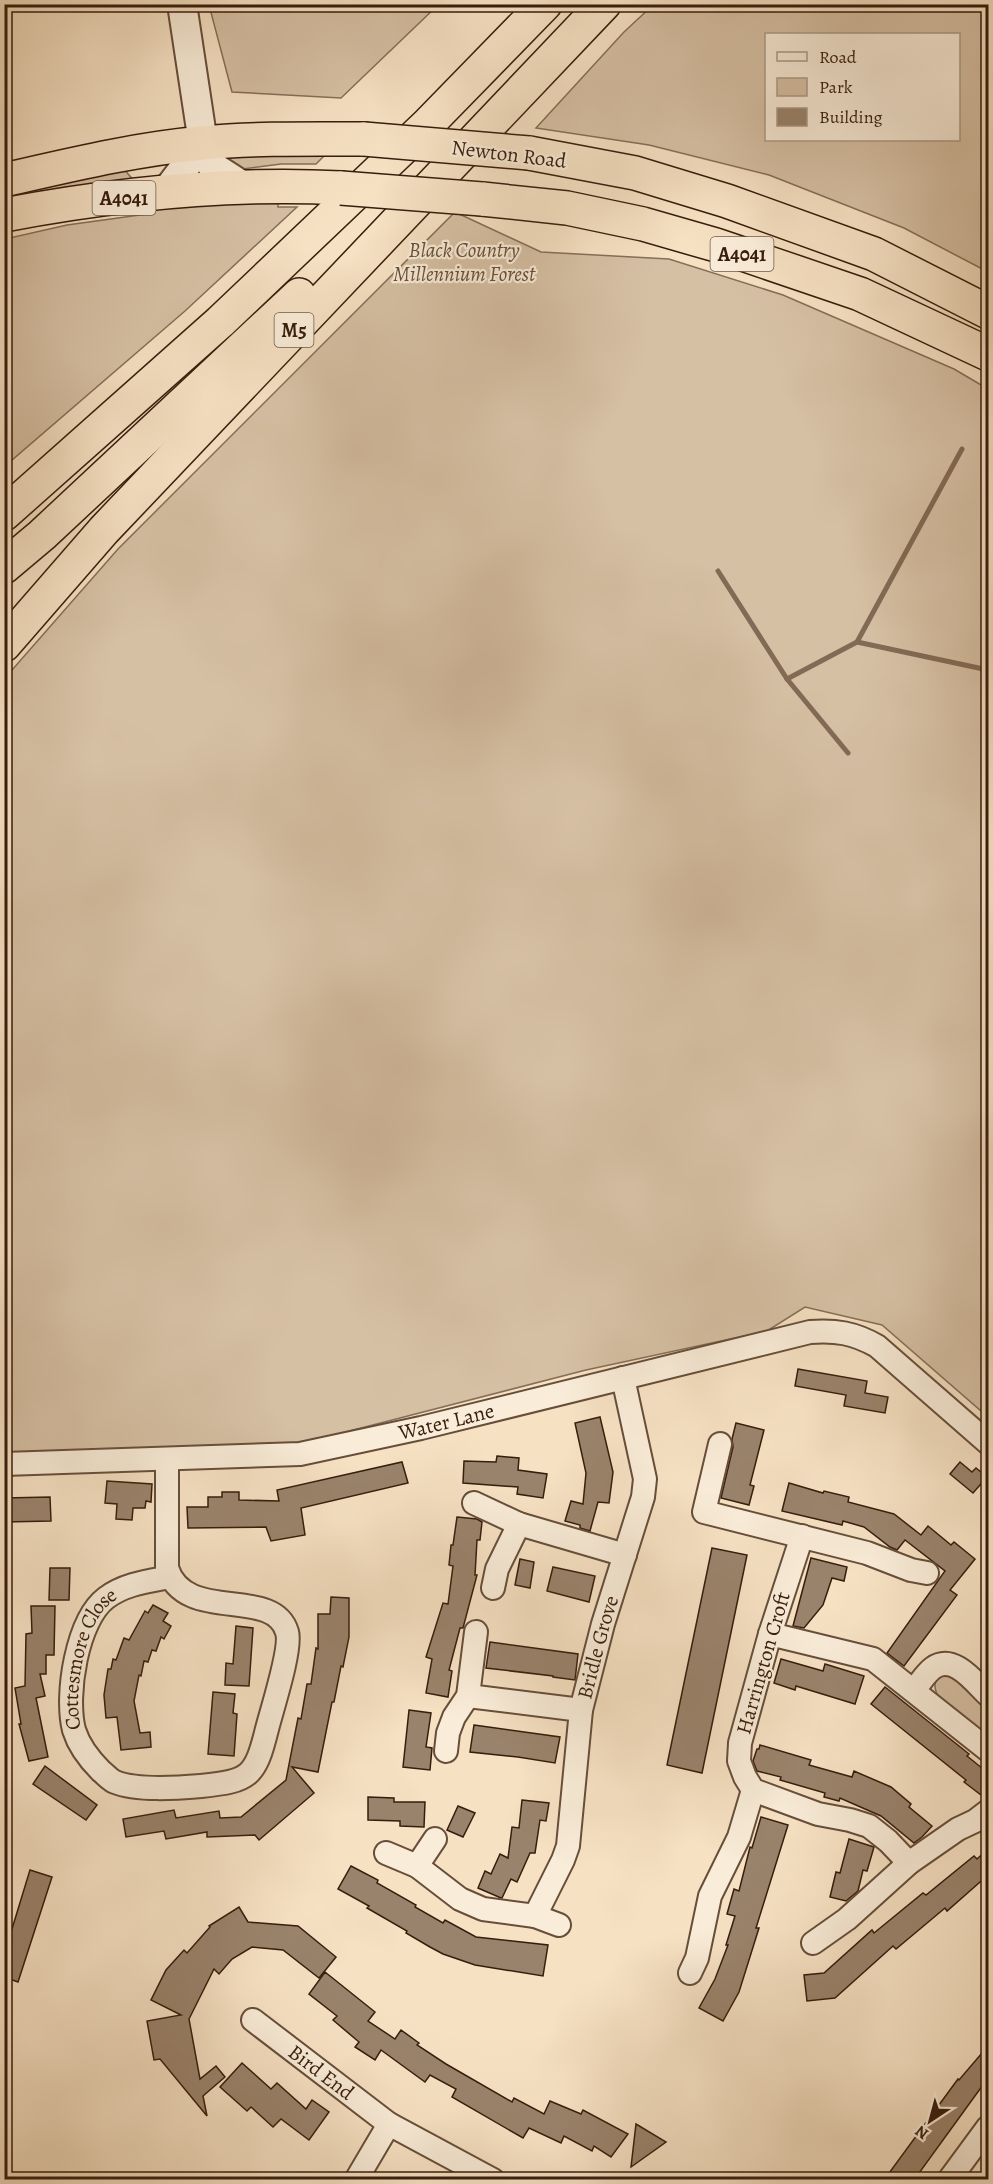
<svg xmlns="http://www.w3.org/2000/svg" width="993" height="2184" font-family="Alegreya,serif">
<style>
.green{fill:#d6c0a4;stroke:#866e58;stroke-width:1.5;fill-rule:evenodd}
.lines{fill:none;stroke-linecap:round;stroke-linejoin:round}
.stream{stroke:#836a55;stroke-width:5}
.building{fill:#9a836c;stroke:#371d0d;stroke-width:1.5}
.service-casing{stroke:#674e3a;stroke-width:14}
.minor-casing{stroke:#674e3a;stroke-width:26}
.tertiary-casing{stroke:#674e3a;stroke-width:32}
.trunk-casing{stroke:#371d0d;stroke-width:36}
.motorway-casing{stroke:#371d0d;stroke-width:36}
.service{stroke:#f9ecd8;stroke-width:10}
.minor{stroke:#f9ecd8;stroke-width:22}
.tertiary{stroke:#f9ecd8;stroke-width:28}
.trunk{stroke:#f6e1c3;stroke-width:33}
.motorway{stroke:#f6e1c3;stroke-width:33}
.trunk-bridge-casing{stroke:#371d0d;stroke-width:36;stroke-linecap:butt}
.trunk-bridge{stroke:#f6e1c3;stroke-width:33}
.labels{text-anchor:middle;stroke-width:4.5;stroke-linejoin:round;paint-order:stroke}
.shield{fill:#f9ecd8;stroke:#715b4a;stroke-width:1.5}
.shield-label{font-size:20px;font-weight:bold;fill:#371d0d}
.street-label{font-size:21px;fill:#371d0d;stroke:#f9ecd8}
.park-label{font-size:21px;font-style:italic;fill:#674e3a;stroke:#f9ecd8}
</style>
<rect width="100%" height="100%" fill="#f6e1c3"/>
<filter id="stains"><feTurbulence type="fractalNoise" baseFrequency=".00333" numOctaves="4"/><feColorMatrix values="0 0 0 0 .2 0 0 0 0 .09 0 0 0 0 .02 0 0 0 .5 -.17"/></filter>
<radialGradient id="worn" r=".72"><stop offset=".6" stop-color="#630" stop-opacity="0"/><stop offset="1" stop-color="#630" stop-opacity=".3"/></radialGradient>
<g class="green">
<path d="M209,5V4L438,5L341,98L232,92Z"/>
<path d="M653,5H988V272L904,228L769,175L649,145L536,128L624,32ZM766,34H958V140H766Z"/>
<path d="M329,151L316,164H281L235,170L209,154Z"/>
<path d="M121,166L137,184L5,207L4,186Z"/>
<path d="M278,199V207H297L185,311L5,466V239L67,225L147,214L153,212V205Z"/>
<path d="M455,212L541,252L669,259L783,295L954,369L988,389V1417L882,1325L805,1307L767,1331L586,1370L307,1442L170,1450L5,1452V678L118,549Z"/>
<path d="M946,1672L988,1704V1737L938,1696C932,1685 935,1677 946,1672Z"/>
</g>
<g class="lines">
<g class="stream">
<path d="M718,571L787,679L848,753"/>
<path d="M857,642L988,670"/>
<path d="M787,679L857,642L962,449"/>
</g>
</g>
<g class="building">
<path d="M798,1369L867,1381L865,1393L888,1397L885,1413L844,1406L846,1395L795,1386Z"/>
<path d="M600,1417L613,1472L609,1503L598,1502L590,1531L580,1528V1525L565,1521L571,1501L583,1504L586,1473L575,1423Z"/>
<path d="M736,1423L764,1430L750,1485L754,1486L749,1505L721,1498L733,1447L732,1439Z"/>
<path d="M497,1456L519,1458L518,1470L547,1474L543,1498L517,1494L518,1487L463,1483L464,1461L496,1462Z"/>
<path d="M402,1462L408,1483L301,1508L305,1535L271,1541L266,1527L188,1528L187,1507H208V1497H222V1492H239V1500L279,1501L277,1490Z"/>
<path d="M960,1462L972,1472L976,1468L987,1477L973,1493L950,1474Z"/>
<path d="M107,1481L152,1484L151,1502L146,1501L145,1508H133L132,1520L116,1519L117,1504L105,1503Z"/>
<path d="M789,1483L823,1493L824,1491L849,1497L848,1502L894,1514L921,1535L928,1526L951,1545L954,1542L975,1559L950,1590L957,1595L904,1666L887,1653L945,1571L905,1540L897,1550L890,1547L864,1527L843,1521L842,1525L782,1511Z"/>
<path d="M50,1497L51,1521L4,1522V1498Z"/>
<path d="M457,1517L477,1519L482,1522L480,1540H477L475,1575H477L463,1628H460L449,1670L452,1671L448,1697L426,1693L432,1659L426,1657L443,1603L448,1604L453,1566L449,1565L451,1545H453Z"/>
<path d="M712,1548L747,1555L702,1773L667,1765Z"/>
<path d="M811,1558L847,1567L844,1581L832,1578L823,1605L804,1628L793,1626Z"/>
<path d="M520,1559L534,1562L530,1588L515,1585Z"/>
<path d="M553,1567L595,1576L589,1602L547,1591Z"/>
<path d="M50,1568H70L69,1600H49Z"/>
<path d="M331,1597L349,1598V1637L343,1667L341,1666L334,1702H332L318,1772L292,1767L314,1793L259,1840L255,1835L207,1837V1832L166,1839L164,1831L126,1837L123,1819L174,1810L176,1818L219,1811L220,1818L241,1817L286,1780L298,1718L301,1719L307,1684H311L316,1648L318,1649V1614H330Z"/>
<path d="M153,1605L168,1613L163,1621L171,1626L164,1639L161,1637L156,1651L152,1650L148,1662L144,1661L141,1676L139,1675L134,1701L140,1733L150,1732L151,1747L121,1750L117,1717L106,1718L104,1695L108,1669H111L113,1659L116,1660L124,1638L129,1640L145,1611L148,1613Z"/>
<path d="M31,1606H55L54,1655H46V1674H40L45,1696L36,1698L48,1757L29,1761L19,1724H21L15,1688L25,1686L26,1634L32,1633Z"/>
<path d="M236,1626L253,1628L249,1686L225,1685L226,1663L233,1664Z"/>
<path d="M490,1642L578,1654L575,1680L553,1677V1676L486,1668Z"/>
<path d="M781,1659L823,1671L825,1664L864,1676L855,1704L796,1686L795,1690L774,1683Z"/>
<path d="M885,1687L969,1754L967,1756L988,1773V1798H985L964,1782L966,1780L871,1704Z"/>
<path d="M213,1692L235,1694L233,1713L237,1714L234,1756L208,1754Z"/>
<path d="M409,1710L431,1713L426,1747L432,1748L430,1770L403,1767Z"/>
<path d="M474,1725L560,1737L555,1763L518,1757L470,1752Z"/>
<path d="M760,1745L811,1760L809,1765L852,1777L854,1771L891,1787L911,1804L909,1807L932,1826L922,1837L914,1843L881,1816L840,1798L839,1801L824,1797L825,1793L780,1780L781,1777L757,1771L753,1761L757,1749H759Z"/>
<path d="M45,1766L97,1805L86,1820L33,1784Z"/>
<path d="M368,1797L394,1798V1802H425L424,1827L400,1826V1821L368,1820Z"/>
<path d="M522,1800L549,1803L546,1821L540,1820L535,1853H530L517,1882L511,1879L502,1898H501L478,1888L485,1871L491,1874L500,1854L508,1858L512,1827L519,1828Z"/>
<path d="M458,1806L475,1813L463,1837L447,1830Z"/>
<path d="M761,1817L788,1825L756,1928H759L739,1992L723,2021L699,2008L715,1979L728,1945H726L735,1916L727,1914L734,1889L739,1891L750,1847L752,1848Z"/>
<path d="M849,1839L874,1847L867,1871L863,1870L858,1891L846,1901L830,1897L836,1872L840,1873Z"/>
<path d="M988,1849V1875L947,1911L945,1908L896,1949L893,1946L835,1998L807,2001L804,1975L824,1973L872,1930L874,1933L923,1893L926,1895L974,1856L977,1859Z"/>
<path d="M351,1866L378,1880L377,1883L416,1905L415,1907L443,1923L445,1920L476,1937L548,1945L543,1976L475,1965L443,1954L430,1947L406,1933L407,1931L367,1908L369,1906L338,1889Z"/>
<path d="M30,1870L52,1877L18,1982L4,1977V1955Z"/>
<path d="M239,1907L248,1922L298,1926L336,1957L319,1978L283,1950L252,1947L232,1959L219,1974L214,1969L189,2019L200,2079L216,2066L225,2077L203,2096L207,2116L160,2059L154,2060L147,2021L181,2015L151,2000L166,1970L184,1950L187,1953L210,1927L209,1926Z"/>
<path d="M325,1972L375,2012L368,2021L395,2039L401,2030L419,2043L417,2045L446,2064L512,2102L514,2098L544,2114L550,2101L581,2114L583,2110L628,2134L611,2157L594,2146L592,2151L564,2136L561,2143L529,2128L523,2138L452,2097L456,2089L430,2075L425,2082L381,2050L375,2060L355,2047L359,2042L333,2020L337,2016L309,1994Z"/>
<path d="M988,2046V2078L914,2180H884L958,2079L959,2080Z"/>
<path d="M242,2063L271,2089L277,2083L306,2109L312,2100L329,2112L309,2140L281,2119L273,2127L251,2107L247,2111L220,2087Z"/>
<path d="M636,2124L666,2142L631,2167Z"/>
</g>
<g class="lines">
<g class="service-casing">
<path id="service" d="M4,8L12,5"/>
</g>
<g class="minor-casing">
<g id="minor">
<path d="M720,1444L704,1512L867,1553L911,1570L927,1573"/>
<path id="s1" d="M167,1459V1568C185,1625 273,1585 287,1632C292,1648 272,1709 267,1729C255,1777 250,1781 201,1786C177,1788 137,1791 115,1782C110,1780 105,1774 101,1771C89,1759 79,1746 74,1730C65,1695 77,1620 106,1598C124,1584 149,1581 170,1577"/>
<path id="s2" d="M4,1464L300,1454L421,1428L810,1332C836,1330 854,1333 877,1346L988,1443"/>
<path d="M474,1503L519,1524L625,1555"/>
<path d="M802,1536L770,1634L740,1743L739,1761L745,1777L753,1790L818,1814L850,1820L869,1826L888,1841L909,1863"/>
<path d="M493,1588L497,1569L519,1524"/>
<path d="M770,1634L873,1659L988,1750"/>
<path d="M914,1690C920,1683 926,1673 933,1668C954,1653 975,1683 988,1695"/>
<path d="M468,1696L581,1710"/>
<path d="M446,1751L448,1733L454,1717L468,1696L476,1632"/>
<path d="M386,1853L417,1866L460,1899L483,1909L535,1916L559,1925"/>
<path d="M417,1866L435,1839"/>
<path id="s3" d="M535,1916L563,1860L568,1846L581,1710L603,1624L643,1497L645,1479L623,1378"/>
<path d="M813,1943L847,1919L909,1863L958,1829L975,1821L988,1811"/>
<path d="M690,1973L697,1958L710,1896L739,1837L753,1790"/>
<path id="s4" d="M253,2020L389,2124L493,2180"/>
<path d="M356,2180L389,2124"/>
<path d="M949,2180L988,2127"/>
</g>
</g>
<g class="tertiary-casing">
<g id="tertiary">
<path d="M182,4L203,143L212,166L243,186"/>
<path d="M165,193L203,143"/>
</g>
</g>
<g class="trunk-casing">
<g id="trunk">
<path d="M529,153L635,173L727,201L874,254L988,312"/>
<path d="M4,180C70,165 136,149 203,143C257,138 311,139 364,139"/>
<path d="M482,199L567,208L643,224L716,245L860,294L988,354"/>
<path d="M4,215C115,194 228,182 341,188"/>
</g>
</g>
<g class="motorway-casing">
<g id="motorway">
<path d="M4,514L220,322L427,125L545,4"/>
<path d="M4,567L42,535L299,295"/>
<path d="M4,645L104,530L604,4"/>
</g>
</g>
<use href="#service" class="service"/>
<use href="#minor" class="minor"/>
<use href="#tertiary" class="tertiary"/>
<use href="#trunk" class="trunk"/>
<use href="#motorway" class="motorway"/>
<g class="trunk-bridge-casing">
<g id="trunk-bridge">
<path d="M364,139L529,153"/>
<path d="M341,188L482,199"/>
</g>
</g>
<use href="#trunk-bridge" class="trunk-bridge"/>
</g>
<g class="labels">
<g class="shield">
<rect x="92.5" y="181" width="63" height="34" rx="4.5"/>
<rect x="710.5" y="237" width="63" height="34" rx="4.5"/>
<rect x="274.5" y="313" width="39" height="34" rx="4.5"/>
</g>
<g class="shield-label">
<text x="124" y="205">A4041</text>
<text x="742" y="261">A4041</text>
<text x="294" y="337">M5</text>
</g>
<g class="street-label">
<text transform="translate(509 154) rotate(7)" y="7">Newton Road</text>
<text dy="7" stroke="none"><textPath href="#s2" startOffset="446">Water Lane</textPath></text>
<text dy="7" stroke="none"><textPath href="#s3" startOffset="279">Bridle Grove</textPath></text>
<text transform="translate(763 1663) rotate(-74)" y="7">Harrington Croft</text>
<text dy="7" stroke="none"><textPath href="#s1" startOffset="682">Cottesmore Close</textPath></text>
<text dy="7" stroke="none"><textPath href="#s4" startOffset="86">Bird End</textPath></text>
</g>
<g class="park-label">
<text x="464" y="257">Black Country<tspan x="464" dy="24">Millennium Forest</tspan></text>
</g>
</g>
<rect width="993" height="2184" fill="none" stroke="#f6e1c3" stroke-width="24"/>
<rect x="6" y="6" width="981" height="2172" fill="none" stroke="#371d0d" stroke-width="3"/>
<rect x="12" y="12" width="969" height="2160" fill="none" stroke="#371d0d" stroke-width="1.5"/>
<rect x="765" y="33" width="195" height="108" fill="#f9ecd8" stroke="#ab9987" stroke-width="1.5"/>
<rect x="777" y="52" width="30" height="9" fill="#f9ecd8" stroke="#ab9987" stroke-width="1.5"/>
<text x="819" y="63" font-size="18" fill="#371d0d">Road</text>
<rect x="777" y="78" width="30" height="18" fill="#d6c0a4" stroke="#ab9987" stroke-width="1.5"/>
<text x="819" y="93" font-size="18" fill="#371d0d">Park</text>
<rect x="777" y="108" width="30" height="18" fill="#9a836c" stroke="#ab9987" stroke-width="1.5"/>
<text x="819" y="123" font-size="18" fill="#371d0d">Building</text>
<g transform="translate(930 2121) rotate(216)" stroke="#f9ecd8" stroke-width="4.5" paint-order="stroke">
<path d="M0-4.5L10 22L0 15L-10 22Z" fill="#371d0d"/>
<text y="-9" font-size="16" font-weight="bold" text-anchor="middle" fill="#371d0d">N</text>
</g>
<rect width="100%" height="100%" filter="url(#stains)"/>
<rect width="100%" height="100%" fill="url(#worn)"/>
</svg>
